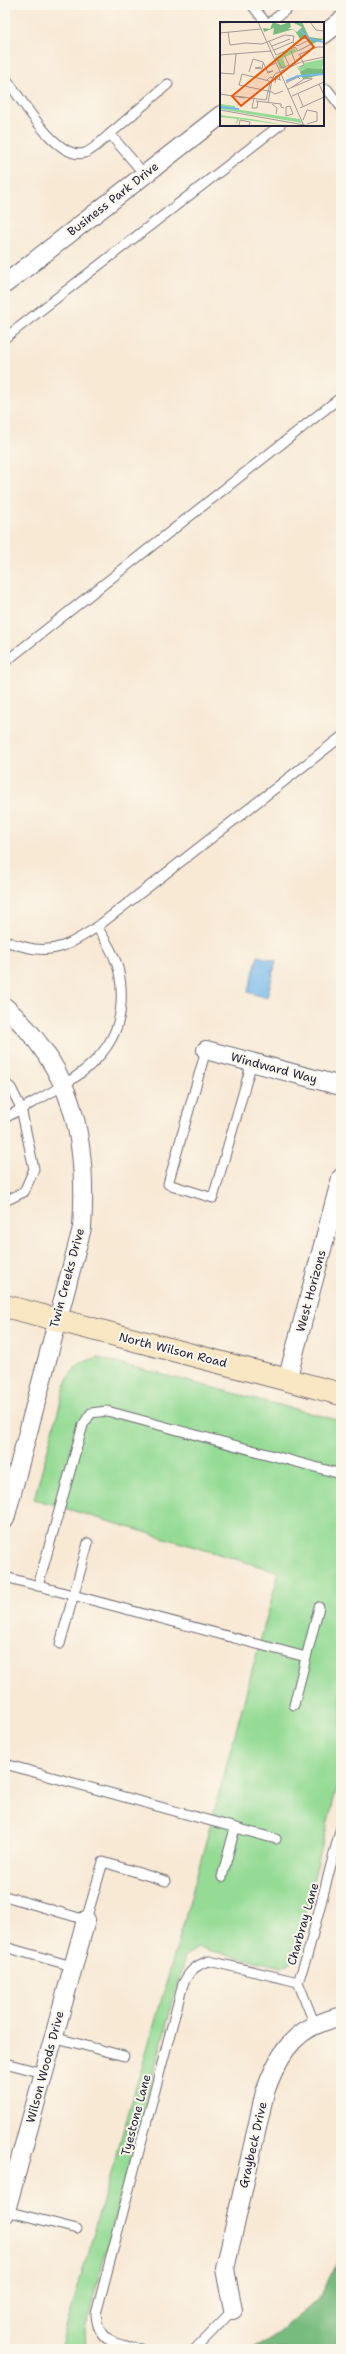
<svg xmlns="http://www.w3.org/2000/svg" width="346" height="2354" font-family="'Shantell Sans',sans-serif">
<style>
.green{fill:#95db95;stroke:#5c7e68}
.forest{fill:#78bb7e;stroke:#4d6e5c}
.water{fill:#75b7ea;stroke:#4c6c92}
.lines{fill:none;stroke-linecap:round;stroke-linejoin:round}
.service-casing{stroke:#6d6871;stroke-width:11}
.minor-casing{stroke:#6d6871;stroke-width:20}
.secondary-casing{stroke:#6d6871;stroke-width:24}
.service{stroke:#fff;stroke-width:9}
.minor{stroke:#fff;stroke-width:18}
.secondary{stroke:#f9e7c3;stroke-width:22}
.labels{text-anchor:middle;stroke-width:4;stroke-linejoin:round;paint-order:stroke}
.street-label{font-size:12px;fill:#22223b;stroke:#fbf7ec}
.inset-river{fill:none;stroke:#75b7ea;stroke-width:2}
.inset-road{fill:none;stroke:#a29997;stroke-width:1}
.view{fill:#e8590c;fill-opacity:0.15;stroke:#e8590c;stroke-width:2}
.inset-edge{fill:none;stroke:#22223b;stroke-width:2}
</style>
<rect width="100%" height="100%" fill="#fbf7ec"/>
<filter id="ink" filterUnits="userSpaceOnUse"><feTurbulence type="fractalNoise" baseFrequency=".025" numOctaves="2"/><feDisplacementMap in="SourceGraphic" scale="8" xChannelSelector="R" yChannelSelector="G"/><feConvolveMatrix kernelMatrix="1 2 1 2 8 2 1 2 1" color-interpolation-filters="sRGB"/></filter>
<filter id="wash" filterUnits="userSpaceOnUse"><feTurbulence type="fractalNoise" baseFrequency=".012" numOctaves="4" result="noise"/><feDisplacementMap in="SourceGraphic" scale="16" xChannelSelector="R" yChannelSelector="G"/><feGaussianBlur stdDeviation="0.9" result="paint"/><feColorMatrix in="noise" values="0 0 0 0 0 0 0 0 0 0 0 0 0 0 0 0 0 1.4 0 .05"/><feComposite in="paint" operator="in"/></filter>
<g filter="url(#wash)">
<rect width="100%" height="100%" fill="#f8e9d5"/>
<path class="green" d="M98,1358L341,1421V1771L293,1961L282,1967L198,1948L185,1956L85,2329L86,2349H60L184,1922L279,1572L34,1499L67,1379L78,1365Z"/>
<path class="forest" d="M341,2255V2349H252L268,2341L318,2300Z"/>
<path class="water" d="M258,956L276,961L267,998L248,992Z"/>
</g>
<g filter="url(#ink)">
<g class="lines">
<g class="service-casing">
<g id="service">
<path d="M252,5L266,23"/>
<path d="M269,23L292,5"/>
<path d="M5,77C20,97 57,162 85,153C94,150 103,139 110,134L145,175"/>
<path d="M327,89L341,107"/>
<path d="M110,134L168,84"/>
<path d="M5,338L280,125"/>
<path d="M5,662L341,397"/>
<path d="M5,940C11,944 18,945 25,947C54,955 73,943 97,927L341,737"/>
<path d="M206,1050L168,1184L213,1198L252,1062"/>
<path d="M5,1083L11,1088L21,1108L34,1169L24,1192L5,1201"/>
<path d="M5,1118C52,1090 118,1067 121,1004C123,971 115,954 97,927"/>
<path d="M5,1577L306,1657"/>
<path d="M38,1586L83,1425L91,1413L107,1411L341,1474"/>
<path d="M60,1644L88,1543"/>
<path d="M294,1705L319,1607"/>
<path d="M5,1764L276,1839"/>
<path d="M222,1877L235,1828"/>
<path d="M5,1896L86,1920L103,1862L166,1881"/>
<path d="M5,1947L72,1966"/>
<path d="M315,2025L298,1982L307,1956L341,1827"/>
<path d="M53,2037L124,2056"/>
<path d="M5,2063L43,2073"/>
<path d="M6,2211L77,2229"/>
<path d="M140,2349C116,2344 98,2343 96,2314L183,1984C189,1971 196,1965 209,1961L298,1982"/>
<path d="M195,2349L233,2310"/>
</g>
</g>
<g class="minor-casing">
<g id="minor">
<path d="M323,35L341,21"/>
<path d="M5,284L221,115"/>
<path d="M5,1007C74,1069 88,1139 82,1228L5,1519"/>
<path d="M206,1050L341,1086"/>
<path d="M287,1380L341,1178"/>
<path d="M5,2214L86,1920"/>
<path d="M233,2310L225,2269L265,2092C276,2061 290,2033 323,2022C329,2020 335,2017 341,2017"/>
</g>
</g>
<g class="secondary-casing">
<path id="secondary" d="M5,1306L341,1394"/>
</g>
<use href="#service" class="service"/>
<use href="#minor" class="minor"/>
<use href="#secondary" class="secondary"/>
</g>
</g>
<g class="labels">
<g class="street-label">
<text transform="translate(113 199) rotate(-38)" y="4">Business Park Drive</text>
<text transform="translate(274 1068) rotate(15)" y="4">Windward Way</text>
<text transform="translate(67 1278) rotate(-75)" y="4">Twin Creeks Drive</text>
<text transform="translate(311 1291) rotate(-75)" y="4">West Horizons</text>
<text transform="translate(173 1350) rotate(14)" y="4">North Wilson Road</text>
<text transform="translate(303 1924) rotate(-74)" y="4">Charbray Lane</text>
<text transform="translate(45 2067) rotate(-75)" y="4">Wilson Woods Drive</text>
<text transform="translate(136 2115) rotate(-75)" y="4">Tyestone Lane</text>
<text transform="translate(253 2145) rotate(-77)" y="4">Graybeck Drive</text>
</g>
</g>
<g transform="translate(220 22)">
<rect width="104" height="104" fill="#f8e9d5"/>
<path d="M104,17L63,36L66,46L60,47L55,35L74,26L77,29ZM104,37L102,47L87,46L80,50L76,43L79,46L84,43V41ZM0,78L1,82L15,84V87L80,97L82,101L0,87ZM0,93L31,97L71,104L19,97L15,104L17,97L0,95Z" fill="#95db95"/>
<path d="M53,0L61,3L70,0L71,5L68,7H73L77,10L82,5L72,0H82L89,15L104,17L92,22L87,17H80L74,7L53,13L54,6L44,10L43,6L50,7ZM87,46L104,47V52L83,57L80,50Z" fill="#78bb7e"/>
<path class="inset-river" d="M80,8L90,17L104,20M66,59L78,54L104,52M0,85L19,87"/>
<path class="inset-road" d="M38,0L84,104M90,0L96,8L104,9M0,1L21,0M8,10L10,23L26,21M0,11L41,7M49,19L56,33L75,25M73,20L77,24L87,19L91,22L78,29L75,25M26,21L42,22L65,13L74,14L73,20M52,24L70,17M54,28L73,20M71,29L76,42M0,33L51,29M64,33L70,45M78,33L97,25H104M55,37L57,36L62,46L69,43M41,45L35,46L42,47L43,41M79,45L84,43L80,33M45,46L56,41M29,50L33,37L43,40L48,51L53,49L47,50M0,51L14,52L16,32M47,58L50,55L61,58M55,61L56,54L60,55L59,57M66,61L78,55L80,57M99,62L104,73M68,67L92,57V56L84,57L71,66M0,72L25,76M78,72L83,84M15,74L46,78L48,69L50,62L49,59L22,52L19,63L48,69L51,70H52L55,72L63,69M72,74L104,60M34,76L32,86H37L38,79M36,79L61,82V85L64,86M48,81L52,57L55,52L81,40L104,35M52,82L57,86L56,92M66,85V94L73,92L70,84L66,85M80,86L104,75M0,88L90,104M83,98L87,88L97,90V99L87,102M19,104L20,98L30,100L29,104"/>
<path class="view" d="M85,14L94,25L21,84L12,74Z"/>
<rect width="104" height="104" class="inset-edge"/>
</g>
<rect width="346" height="2354" fill="none" stroke="#fbf7ec" stroke-width="20"/>
</svg>
